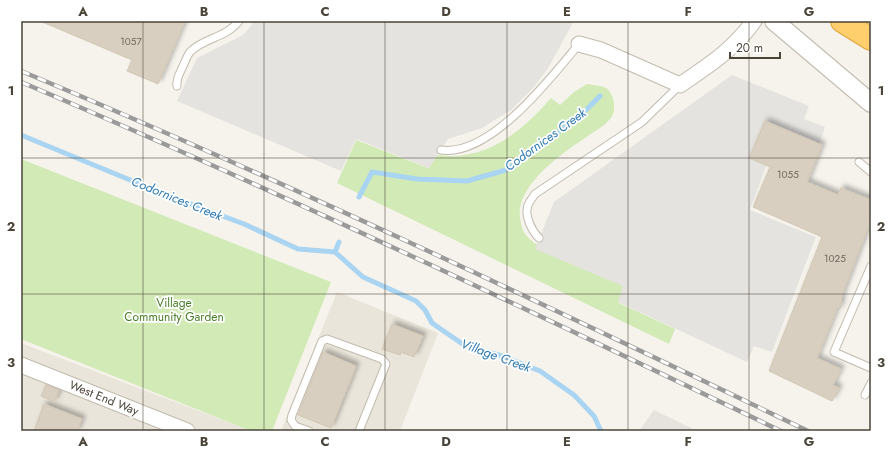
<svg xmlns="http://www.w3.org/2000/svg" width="892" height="452" font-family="Jost,sans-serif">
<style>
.residential{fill:#eae5da}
.industrial{fill:#e6e2dd}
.green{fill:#d2eab5}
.parking{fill:#e5e3e0}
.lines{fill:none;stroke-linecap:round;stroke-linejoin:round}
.stream{stroke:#a9d4f2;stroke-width:5}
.building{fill:#d8cfc1;stroke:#d3c7b4;filter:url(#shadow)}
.service-casing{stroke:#c2bbae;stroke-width:9}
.minor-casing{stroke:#c2bbae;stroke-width:17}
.tertiary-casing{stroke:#c2bbae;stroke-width:20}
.motorway-casing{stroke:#e0a43c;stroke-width:24}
.service{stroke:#fff;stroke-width:7}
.minor{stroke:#fff;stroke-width:15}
.tertiary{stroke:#fff;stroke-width:18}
.motorway{stroke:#ffcf6e;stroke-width:22}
.rail-casing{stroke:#9a9a9a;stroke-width:4.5}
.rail{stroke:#fff;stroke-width:3;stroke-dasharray:9;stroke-linecap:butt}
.grid{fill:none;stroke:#4b4439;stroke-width:1;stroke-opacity:0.55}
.labels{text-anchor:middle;stroke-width:3.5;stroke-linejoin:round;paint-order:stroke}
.number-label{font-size:10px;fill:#6e675b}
.park-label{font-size:12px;fill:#4a7f2a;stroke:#fff}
.street-label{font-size:12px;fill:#4b4439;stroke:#fff}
.water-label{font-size:13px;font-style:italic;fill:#2e7ab2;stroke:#fff}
.neatline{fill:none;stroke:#4b4439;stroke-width:1.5}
.grid-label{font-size:13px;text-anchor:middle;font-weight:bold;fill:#4b4439}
</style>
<defs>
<filter id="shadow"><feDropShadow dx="3.5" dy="-3.5" stdDeviation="2" flood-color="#0004"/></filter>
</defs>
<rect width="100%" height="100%" fill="#f6f3ec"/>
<g class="residential">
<path d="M337,292L438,333L400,431H281Z"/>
<path d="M21,343L251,431H21Z"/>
</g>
<path class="industrial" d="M654,410L697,431H639Z"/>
<g class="green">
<path d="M587,84C593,85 600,85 606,88C613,92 616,106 613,114C611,119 607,122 603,126C575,145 510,183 521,223C522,226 522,230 524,232C526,236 531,240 534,243L624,285L619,303L675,329L669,344L337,183L356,140L428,168L438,155C444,155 450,157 456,156C496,153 526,127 551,98L560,105L574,92Z"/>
<path d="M21,159L331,282L272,431H251L21,339Z"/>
</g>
<g class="parking">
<path d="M253,21H574L547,70L533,88L511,110L482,128L448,139L429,168L356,139L341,171L177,101L197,58L243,35L251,26Z"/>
<path d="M732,75L809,106L804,119L825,127L819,145L779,130L750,210L816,237L772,352L754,346L747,362L618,302L623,286L535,249L554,202Z"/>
</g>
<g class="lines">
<g class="stream">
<path d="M21,135L164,194L244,224L298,249L335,252"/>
<path d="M359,197L372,172L417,179L467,181L506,170L581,115L600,96"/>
<path d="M339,242L335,252L363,277L416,301L425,310L432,323L464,345L502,356L540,371L574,395L594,416L601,431"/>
</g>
</g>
<g class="building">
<path d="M40,21H185L158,84L127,71L132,60Z"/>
<path d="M765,121L822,145L807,182L838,195L841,188L871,200V220L842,295L840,309L837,308L817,358L841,369L833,385L839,388L832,401L769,371L822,237L753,207L770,167L749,158Z"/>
<path d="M392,324L423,336L414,357L401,352L400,355L382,349Z"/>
<path d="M323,352L356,366L331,428L298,415Z"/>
<path d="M46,385L59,390L54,402L41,396Z"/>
<path d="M44,404L82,419L77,431H34Z"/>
</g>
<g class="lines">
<g class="service-casing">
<g id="service">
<path d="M177,86C176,78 180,73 183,66C185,62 187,56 190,52C203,38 226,38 239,21"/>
<path d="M441,150C490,157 550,79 579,44"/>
<path d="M859,162L871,172"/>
<path d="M539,238C532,231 524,216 528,205C530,201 533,197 535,194L642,122L680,85"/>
<path d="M871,266L834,352L871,368"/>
<path d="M865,395L871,383"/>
<path d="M309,431L295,426L291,420L292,415L322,341L327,339L382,359L386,364L359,431"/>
</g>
</g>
<g class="minor-casing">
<g id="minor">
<path d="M579,44L601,50L680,85C709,65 733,50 754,21"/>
<path d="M21,365L187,431"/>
</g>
</g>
<g class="tertiary-casing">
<path id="tertiary" d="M774,21L871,103"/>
</g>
<g class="motorway-casing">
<path id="motorway" d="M842,21L871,39"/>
</g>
<use href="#service" class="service"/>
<use href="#minor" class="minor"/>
<use href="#tertiary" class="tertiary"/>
<use href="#motorway" class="motorway"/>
<g class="rail-casing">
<g id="rail">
<path d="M21,71C287,182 548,306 808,431"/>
<path d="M21,82C278,191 529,310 781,431"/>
</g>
</g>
<use href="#rail" class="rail"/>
</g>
<path class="grid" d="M143,21V431M264,21V431M385,21V431M507,21V431M628,21V431M749,21V431M21,158H871M21,294H871"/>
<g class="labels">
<g class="number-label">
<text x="131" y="45">1057</text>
<text x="788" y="178">1055</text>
<text x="835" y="262">1025</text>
</g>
<g class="park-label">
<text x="174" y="307">Village<tspan x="174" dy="14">Community Garden</tspan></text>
</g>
<g class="street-label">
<text transform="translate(104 398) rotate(22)" y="4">West End Way</text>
</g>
<g class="water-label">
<text transform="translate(545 139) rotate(-36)" y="5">Codornices Creek</text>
<text transform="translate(177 198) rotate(22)" y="5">Codornices Creek</text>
<text transform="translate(496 355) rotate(20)" y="5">Village Creek</text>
</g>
</g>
<rect width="892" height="452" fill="none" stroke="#ffffff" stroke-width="44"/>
<path d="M730 52v6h50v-6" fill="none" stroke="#4b4439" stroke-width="2"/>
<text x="736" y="52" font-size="12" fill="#4b4439" stroke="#ffffff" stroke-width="3" paint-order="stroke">20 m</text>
<rect x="22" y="22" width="848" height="408" class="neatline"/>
<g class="grid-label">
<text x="83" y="16">A</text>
<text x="204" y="16">B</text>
<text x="325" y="16">C</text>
<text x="446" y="16">D</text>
<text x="567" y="16">E</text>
<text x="688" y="16">F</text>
<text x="809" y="16">G</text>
<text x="11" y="95">1</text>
<text x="881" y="95">1</text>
<text x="11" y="231">2</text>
<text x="881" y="231">2</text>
<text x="11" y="367">3</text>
<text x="881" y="367">3</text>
<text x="83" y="446">A</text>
<text x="204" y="446">B</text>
<text x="325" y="446">C</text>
<text x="446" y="446">D</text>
<text x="567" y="446">E</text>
<text x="688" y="446">F</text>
<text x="809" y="446">G</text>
</g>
</svg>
